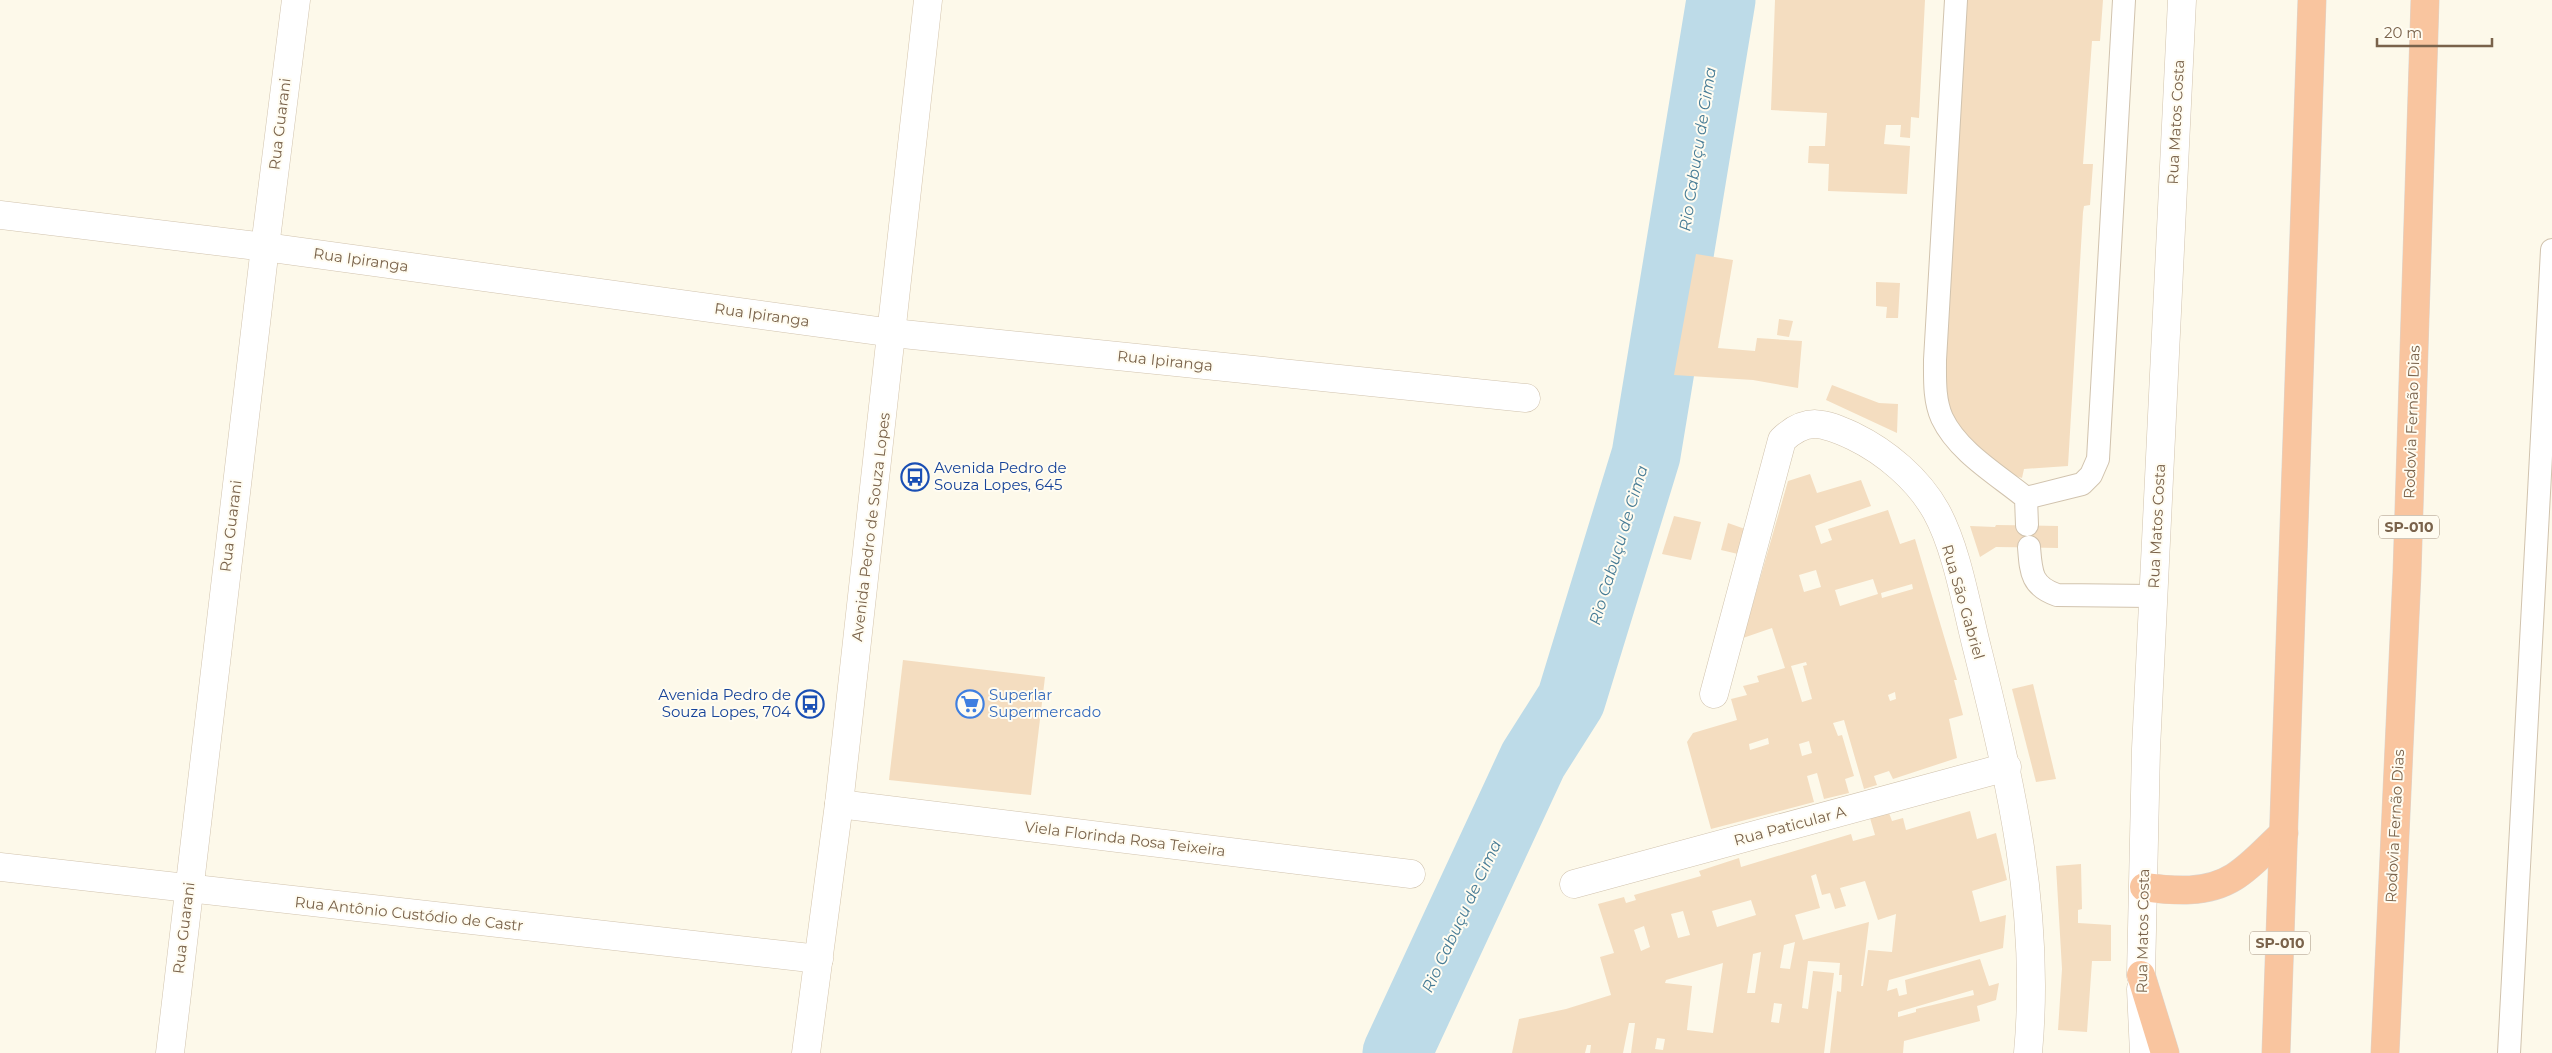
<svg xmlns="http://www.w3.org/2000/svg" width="2552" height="1053" font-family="Montserrat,sans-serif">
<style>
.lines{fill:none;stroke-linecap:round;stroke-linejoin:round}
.river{stroke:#bddbe8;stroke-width:69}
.building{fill:#f4ddc0;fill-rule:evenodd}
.service-casing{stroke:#d1c3ae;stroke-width:24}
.minor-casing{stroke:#d1c3ae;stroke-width:29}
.tertiary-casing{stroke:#d1c3ae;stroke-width:29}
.secondary-casing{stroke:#d4c4ac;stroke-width:29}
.motorway-casing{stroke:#dcd6d0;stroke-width:29}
.service{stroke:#fff;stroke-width:22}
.minor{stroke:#fff;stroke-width:28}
.tertiary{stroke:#fff;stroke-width:28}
.secondary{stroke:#fff;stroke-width:28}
.motorway{stroke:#f9c59f;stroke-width:28}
.labels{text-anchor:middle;stroke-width:4;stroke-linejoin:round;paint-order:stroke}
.shield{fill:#fffcf1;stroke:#a2917d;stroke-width:1}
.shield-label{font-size:14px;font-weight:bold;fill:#7a634b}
.street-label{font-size:15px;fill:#7a634b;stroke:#fffcf1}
.transit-label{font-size:15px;fill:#164399;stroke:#fffcf1;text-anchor:start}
.shop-label{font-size:15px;fill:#366cbe;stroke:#fffcf1;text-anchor:start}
.water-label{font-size:16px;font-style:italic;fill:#467b95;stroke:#fffcf1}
</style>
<rect width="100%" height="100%" fill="#fdf9ea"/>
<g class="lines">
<path class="river" d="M1397,1053L1533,760L1571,700L1646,455L1721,0"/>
</g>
<g class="building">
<path d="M1775,0H1925L1919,118L1911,117L1910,138L1900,137L1901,125H1886L1884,144L1910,146L1907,194L1828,191L1829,164L1808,163L1809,146H1825L1827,113L1771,110Z"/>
<path d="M1964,0H2103L2100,41H2092L2083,164H2093L2090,205L2084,206L2083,212L2068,466L2024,469L2022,478L2005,472L1987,458L1956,423L1942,395Z"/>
<path d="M1696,254L1733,260L1718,348L1755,351L1757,338L1802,341L1798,388L1753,380L1674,375Z"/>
<path d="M1876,282L1900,283L1898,318H1886L1887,307L1876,306Z"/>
<path d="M1779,319L1793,321L1789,337L1777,335Z"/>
<path d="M1832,385L1879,403L1898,404L1897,433L1826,400Z"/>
<path d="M1810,474L1817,493L1861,480L1871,506L1815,526L1821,544L1832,540L1828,529L1888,510L1900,544L1915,539L1957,680H1954L1963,715L1949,719L1957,758L1893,779L1889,771L1874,776L1877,785L1864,789L1844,720L1833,723L1838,736L1842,735L1854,776L1845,779L1849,793L1824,799L1817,773L1807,776L1814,802L1711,829L1687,742L1693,733L1737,720L1731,699L1747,695L1743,686L1759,682L1757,676L1785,668L1772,628L1743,638L1788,481ZM1816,570L1821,587L1804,592L1799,575ZM1873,579L1878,594L1840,606L1835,590ZM1912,584L1913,589L1882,598L1881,593ZM1806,662L1807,665L1803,666L1812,699L1802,702L1791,666ZM1895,692L1896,699L1890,701L1888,695ZM1768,738L1769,744L1750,750L1749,744ZM1809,741L1812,753L1802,756L1799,744Z"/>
<path d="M1674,516L1701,522L1691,560L1662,554Z"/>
<path d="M1728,523L1745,529L1738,554L1721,550Z"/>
<path d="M1996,525L2058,526V548L1996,547L1980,557L1970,526L1995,527Z"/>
<path d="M903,660L1045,677L1031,795L889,780Z"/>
<path d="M2033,684L2056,779L2036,782L2012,689Z"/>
<path d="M1970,811L1977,839L1996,833L2007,880L1972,891L1980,922L2006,915L2003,948L1889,980L1887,991L1897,988L1899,996L1907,994L1905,980L1980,959L1989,986L1999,983L1996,1000L1977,1006L1980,1021L1904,1041L1903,1053H1830L1837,991L1841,992L1842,975H1839L1840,963L1808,961L1802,1008L1808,1009L1813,971L1834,973L1824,1053H1631L1635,1023H1629L1623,1053H1590L1591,1045H1587L1585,1053H1512L1519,1019L1566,1009L1611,995L1600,957L1614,953L1598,904L1624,897L1626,903L1636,900L1634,895L1701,876L1699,871L1739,858L1741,867L1851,834L1853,841L1875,835L1870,818L1889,813L1892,821L1903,818L1906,830ZM1816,874L1822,895L1830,893L1835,909L1846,906L1840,888L1865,881L1878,920L1896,914L1892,952L1868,950L1863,986H1861L1869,922L1803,940L1795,915L1820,908L1811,876ZM1751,900L1756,915L1717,927L1712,911ZM1683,911L1690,935L1678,938L1671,914ZM1644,926L1650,947L1641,951L1634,930ZM1795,942L1790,969L1780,968L1784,945ZM1761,952L1755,993H1747L1753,954ZM1723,963L1713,1033L1687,1030L1692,986L1665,983L1666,980ZM1973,990L1974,995L1916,1009V1012L1898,1017V1012ZM1774,1003L1782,1004L1779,1023L1771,1022ZM1657,1038L1665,1039L1663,1050L1655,1049Z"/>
<path d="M2081,864L2082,909L2078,910V923L2111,925V961H2092L2087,1032L2058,1030L2062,969L2056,866Z"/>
</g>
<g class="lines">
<g class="service-casing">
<g id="service">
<path d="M1956,0L1935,360C1935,379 1934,400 1942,418C1958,452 1998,475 2026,498L2027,525"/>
<path d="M2026,498L2082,484L2091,475L2098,459L2124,0"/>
<path d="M2029,547C2031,572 2031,586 2057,595L2153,596"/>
<path d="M2509,1053L2552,250"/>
</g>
</g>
<g class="minor-casing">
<g id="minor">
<path d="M0,215L265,247L893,333L1526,398"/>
<path d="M1714,694L1782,440C1807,416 1824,423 1853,436C1886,452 1918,479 1936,511C1957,549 1966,605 1977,648C2011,784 2041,911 2028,1053"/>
<path d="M839,804L1411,874"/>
<path d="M0,867L819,959"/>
<path d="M1574,884L2007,767"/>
<path d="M2141,989L2144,1053"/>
<path d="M170,1053L265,247L296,0"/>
</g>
</g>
<g class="tertiary-casing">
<path id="tertiary" d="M2141,975L2146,749L2182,0"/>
</g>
<g class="secondary-casing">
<path id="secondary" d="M806,1053L839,804L928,0"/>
</g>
<g class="motorway-casing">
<g id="motorway">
<path d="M2144,887C2174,891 2207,894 2234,877C2252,866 2268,847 2284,833"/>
<path d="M2141,975L2165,1053"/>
<path d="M2276,1053L2312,0"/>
<path d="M2385,1053L2407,573L2425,0"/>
</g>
</g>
<use href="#service" class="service"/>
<use href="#minor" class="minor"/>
<use href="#tertiary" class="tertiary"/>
<use href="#secondary" class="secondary"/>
<use href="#motorway" class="motorway"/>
</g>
<defs>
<g id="bus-ring" transform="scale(1.4375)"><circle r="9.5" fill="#fffcf1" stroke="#1a4fb4" stroke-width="1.5"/><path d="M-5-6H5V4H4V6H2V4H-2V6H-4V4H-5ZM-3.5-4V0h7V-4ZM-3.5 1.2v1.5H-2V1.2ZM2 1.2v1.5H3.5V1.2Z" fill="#1a4fb4"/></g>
<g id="supermarket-ring" transform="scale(1.4375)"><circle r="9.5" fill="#fffcf1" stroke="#3f7fe0" stroke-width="1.5"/><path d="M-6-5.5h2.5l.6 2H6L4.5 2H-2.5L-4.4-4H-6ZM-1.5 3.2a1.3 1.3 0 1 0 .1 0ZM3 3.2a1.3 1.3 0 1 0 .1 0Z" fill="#3f7fe0"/></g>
</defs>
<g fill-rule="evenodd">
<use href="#bus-ring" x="915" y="477"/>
<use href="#bus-ring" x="810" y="704"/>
<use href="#supermarket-ring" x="970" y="704"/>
</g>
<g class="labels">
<g class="shield">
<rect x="2379" y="515.5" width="60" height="23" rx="4"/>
<rect x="2250" y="931.5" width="60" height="23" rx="4"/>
</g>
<g class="shield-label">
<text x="2409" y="532">SP-010</text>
<text x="2280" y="948">SP-010</text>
</g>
<g class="street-label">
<text transform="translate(2176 122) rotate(-87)" y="5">Rua Matos Costa</text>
<text transform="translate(280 124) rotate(-83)" y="5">Rua Guarani</text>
<text transform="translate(361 260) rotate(8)" y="5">Rua Ipiranga</text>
<text transform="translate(762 315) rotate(8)" y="5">Rua Ipiranga</text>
<text transform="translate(1165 361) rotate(6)" y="5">Rua Ipiranga</text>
<text transform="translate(2412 422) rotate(-88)" y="5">Rodovia Fernão Dias</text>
<text transform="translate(231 526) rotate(-83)" y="5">Rua Guarani</text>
<text transform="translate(2157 526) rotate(-87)" y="5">Rua Matos Costa</text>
<text transform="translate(871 527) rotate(-83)" y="5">Avenida Pedro de Souza Lopes</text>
<text transform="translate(1963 602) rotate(74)" y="5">Rua São Gabriel</text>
<text transform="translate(1790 826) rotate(-15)" y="5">Rua Paticular A</text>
<text transform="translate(2395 826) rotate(-87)" y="5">Rodovia Fernão Dias</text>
<text transform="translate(1125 839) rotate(7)" y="5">Viela Florinda Rosa Teixeira</text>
<text transform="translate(409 914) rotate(6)" y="5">Rua Antônio Custódio de Castr</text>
<text transform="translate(184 928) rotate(-83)" y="5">Rua Guarani</text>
<text transform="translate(2143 931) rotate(-89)" y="5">Rua Matos Costa</text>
</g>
<g class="transit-label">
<text x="934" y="473">Avenida Pedro de<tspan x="934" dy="17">Souza Lopes, 645</tspan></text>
<text x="791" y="700" text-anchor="end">Avenida Pedro de<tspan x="791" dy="17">Souza Lopes, 704</tspan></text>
</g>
<g class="shop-label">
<text x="989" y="700">Superlar<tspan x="989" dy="17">Supermercado</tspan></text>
</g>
<g class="water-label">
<text transform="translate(1697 149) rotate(-81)" y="6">Rio Cabuçu de Cima</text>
<text transform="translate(1618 545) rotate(-73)" y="6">Rio Cabuçu de Cima</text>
<text transform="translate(1461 916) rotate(-65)" y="6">Rio Cabuçu de Cima</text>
</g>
</g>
<path d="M2377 38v8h115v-8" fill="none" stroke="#7a634b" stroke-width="2.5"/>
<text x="2384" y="38" font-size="15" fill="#7a634b" stroke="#fffcf1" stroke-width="4" paint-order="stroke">20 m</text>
</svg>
